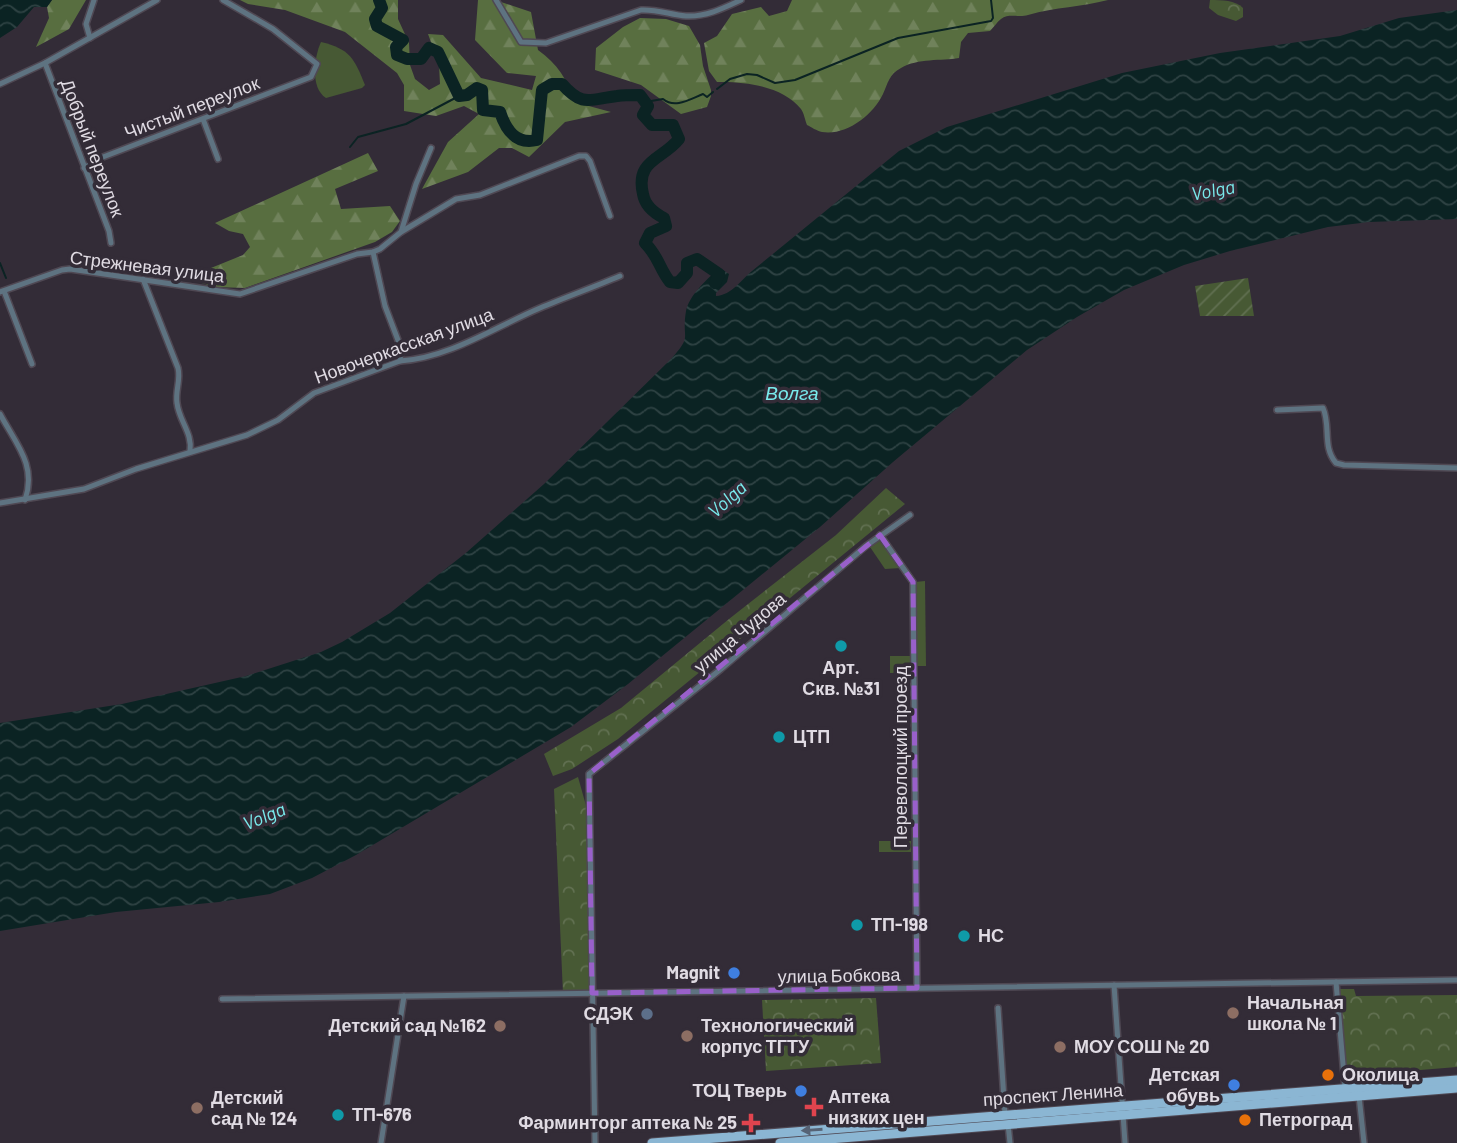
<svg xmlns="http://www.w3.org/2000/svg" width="1457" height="1143" font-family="Barlow,sans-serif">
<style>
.grass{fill:#475934}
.forest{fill:url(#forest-firs)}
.park{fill:url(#park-crowns)}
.garden{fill:url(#garden-furrows)}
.water{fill:url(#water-waves)}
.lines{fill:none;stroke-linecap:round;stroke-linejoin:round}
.stream{stroke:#0b2323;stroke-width:2}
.river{stroke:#0b2323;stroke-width:12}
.street-casing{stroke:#4f4853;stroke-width:8}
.primary-casing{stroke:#4f4853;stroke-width:11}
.street{stroke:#5e7381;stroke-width:5}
.primary{stroke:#8bb6d3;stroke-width:9}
.oneway{fill:#566375}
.marked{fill:none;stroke:#9960ca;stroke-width:5;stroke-dasharray:14 9;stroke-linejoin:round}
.culture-dot{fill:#0f9aa8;stroke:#332c37;stroke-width:2.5}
.shop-dot{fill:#3f7fe0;stroke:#332c37;stroke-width:2.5}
.education-dot{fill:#8d6e63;stroke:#332c37;stroke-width:2.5}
.service-dot{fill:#5c6f8a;stroke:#332c37;stroke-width:2.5}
.food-dot{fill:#e8710a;stroke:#332c37;stroke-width:2.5}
.health-dot{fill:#e0444e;stroke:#332c37;stroke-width:2.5}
.labels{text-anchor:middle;stroke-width:7;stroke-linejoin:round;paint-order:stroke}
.street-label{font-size:18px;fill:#e0dbe3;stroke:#332c37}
.poi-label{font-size:18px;font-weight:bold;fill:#e0dbe3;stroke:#332c37;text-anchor:start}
.water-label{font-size:19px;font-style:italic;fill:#79eaec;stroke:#332c37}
</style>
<defs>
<pattern id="forest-firs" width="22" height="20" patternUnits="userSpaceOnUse" patternTransform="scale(1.75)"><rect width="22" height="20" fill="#586e40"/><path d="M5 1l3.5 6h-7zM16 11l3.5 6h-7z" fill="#70825b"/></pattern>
<pattern id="park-crowns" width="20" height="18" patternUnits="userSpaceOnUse" patternTransform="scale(1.75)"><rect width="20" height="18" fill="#475934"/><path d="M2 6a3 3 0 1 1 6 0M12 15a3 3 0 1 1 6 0" fill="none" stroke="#617051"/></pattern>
<pattern id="garden-furrows" width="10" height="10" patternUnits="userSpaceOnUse" patternTransform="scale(1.75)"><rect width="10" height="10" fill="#475934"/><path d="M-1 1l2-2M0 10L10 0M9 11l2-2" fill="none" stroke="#617051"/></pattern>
<pattern id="water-waves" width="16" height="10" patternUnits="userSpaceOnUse" patternTransform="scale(1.75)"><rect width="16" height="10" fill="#0b2323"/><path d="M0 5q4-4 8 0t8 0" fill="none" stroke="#2e4243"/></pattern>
</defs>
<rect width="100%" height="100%" fill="#332c37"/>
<g class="grass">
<path d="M321,42C350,49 354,58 365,85L362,88L326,98C310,88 314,57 321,42Z"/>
<path d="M880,539L901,568L885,569L870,547Z"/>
<path d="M925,581L926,666H916L915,582Z"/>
<rect x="890" y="656" width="21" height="17"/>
<rect x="879" y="841" width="32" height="11"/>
</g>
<g class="forest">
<path d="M52,0H86L69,29L36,47L49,18L47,7Z"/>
<path d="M240,0H398V19L409,43L410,65L415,79L429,90L440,84L439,64L428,34L443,35L481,78L532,90L536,76L507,73L475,40L478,0H495L531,12L538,50C557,64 568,79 574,102L611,112L565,122L529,157L512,148H499L468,172L422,189L448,142L479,114L464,106L436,116L404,111V85L397,73L345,32L285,10L248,4Z"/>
<path d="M792,0H1108C1081,7 1056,7 1028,15C1019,18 1009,13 1001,19C997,22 994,27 990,31L968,33L961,42L959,58C941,61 918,58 901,68C889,74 888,83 883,94C873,115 846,136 822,132C817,131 811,127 807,125C805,120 804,113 801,109C783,86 743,81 717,82L709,71L704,43L717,36L732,14L761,7L769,16L787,11Z"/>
<path d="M640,18L666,19L689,26L700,45L703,66L711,90V96L707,107L681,114L641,85L595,70L596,48L623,27Z"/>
<path d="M368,153L378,171L335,189L341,209L390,206L400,221L392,232L375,242L245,288L215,287L192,280L206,270L243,255L250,247L243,234L229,231L215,223Z"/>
</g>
<g class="park">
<path d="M1210,0C1222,0 1235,0 1243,8V17L1236,21L1218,15L1209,8Z"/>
<path d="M886,488L905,504L618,739L572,769L553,776L544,754L621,708L729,619L836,535Z"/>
<path d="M578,777L590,820L592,993L563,994L554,789Z"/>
<path d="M1340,989H1354L1356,996L1457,995V1067L1346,1076Z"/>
<path d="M876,998L881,1063L766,1071L762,1000Z"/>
</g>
<path class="garden" d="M1248,278L1254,316H1200L1195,286Z"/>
<g class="water">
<path d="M0,0H52L47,7H34L17,27L0,38Z"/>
<path d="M1457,10V219L1369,222L1328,227L1230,251L1184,265L1124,290L1077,317L1027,350L893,462L820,527L628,684L571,727L356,855L312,878L270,894L219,902L116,912L0,931V723L122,704L246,676L321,652L342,642L390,613L467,552L544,484L669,361C694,334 681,341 686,311C689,296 706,280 717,270H723L729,274L727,282L716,293V296C732,295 741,280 752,271L899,151L947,127L1122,73L1220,53L1340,36L1399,18Z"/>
</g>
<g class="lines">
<g class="stream">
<path d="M717,89L730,79L747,74L757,75L775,83L795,80L898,38L991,21L993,18L991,0"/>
<path d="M645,102L663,99C675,109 690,99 703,94L707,97L713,92"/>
<path d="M350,147L358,137L406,124L459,96"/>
<path d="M0,263L6,278"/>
</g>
<path class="river" d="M379,0L382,8L375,19L377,26L403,40L396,47L397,55L407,59H421L429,48L438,52L459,96L467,95L477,88L482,90L483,110L500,112C506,130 516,145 537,140L542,90L552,84H562C583,108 590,99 617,96C624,95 632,95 640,95L648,106L643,115L652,125H673L679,139C662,160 635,160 643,194C645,206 654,213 664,218L666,226L650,233L645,243C659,257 659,268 670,282L678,283L687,273V263L697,259L719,274L715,283"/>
<g class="street-casing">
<g id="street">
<path d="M496,0L521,42L546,43L641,10C657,9 671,15 686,16C706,17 724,8 741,0"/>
<path d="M90,38L86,24L94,0"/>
<path d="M45,63L109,231L111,243"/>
<path d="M0,84L45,63L157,0"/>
<path d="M203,119L218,159"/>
<path d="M84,168L103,157L311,77L317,64L273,29L223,0"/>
<path d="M401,232L416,184L431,148"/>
<path d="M373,252L385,306L401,348L400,361"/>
<path d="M143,279L178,368C181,380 175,391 177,403C179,421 193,433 190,452"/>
<path d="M4,291L32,364"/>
<path d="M0,292L62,270L70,269L240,294L357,254L373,252L380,249L401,232L456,199L480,195L579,156H586L590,161L610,216"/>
<path d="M1277,410L1323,408C1331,426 1322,447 1336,463L1344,465L1457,468"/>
<path d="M0,414C16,444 37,465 25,500"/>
<path d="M0,503L84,489L136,469L247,435L278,420L314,393L400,361C449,358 495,327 540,308C566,297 594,287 620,276"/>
<path d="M880,535L913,582L917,988"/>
<path d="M1336,982L1345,1088"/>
<path d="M1114,985L1125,1143"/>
<path d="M222,999L1457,980"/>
<path d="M998,1008L1005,1115"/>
<path d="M1359,1096L1364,1143"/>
<path d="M1008,1124L1010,1143"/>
<path d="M381,1143L404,996"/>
<path d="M595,1143L589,774L721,669L866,546L910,515"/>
</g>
</g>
<g class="primary-casing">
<g id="primary">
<path d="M652,1143L1457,1080"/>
<path d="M780,1143L1457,1088"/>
</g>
</g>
<use href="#street" class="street"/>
<use href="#primary" class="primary"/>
</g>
<defs><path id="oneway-solid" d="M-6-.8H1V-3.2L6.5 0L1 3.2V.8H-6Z" transform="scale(1.75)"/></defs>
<use class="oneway" href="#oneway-solid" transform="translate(812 1130) rotate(176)"/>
<path class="marked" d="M880,535L913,582L917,988L592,993L589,774Z"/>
<g class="culture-dot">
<circle cx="841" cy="646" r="7"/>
<circle cx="779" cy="737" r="7"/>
<circle cx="857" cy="925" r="7"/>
<circle cx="964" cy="936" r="7"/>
<circle cx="338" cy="1115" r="7"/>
</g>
<g class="shop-dot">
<circle cx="734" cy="973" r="7"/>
<circle cx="1234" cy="1085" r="7"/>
<circle cx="801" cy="1091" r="7"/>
</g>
<g class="education-dot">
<circle cx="1233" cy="1013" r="7"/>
<circle cx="500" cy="1026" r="7"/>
<circle cx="687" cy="1036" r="7"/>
<circle cx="1060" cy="1047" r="7"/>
<circle cx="197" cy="1108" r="7"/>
</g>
<circle class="service-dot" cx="647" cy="1014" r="7"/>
<g class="food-dot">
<circle cx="1328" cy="1075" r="7"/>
<circle cx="1245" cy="1120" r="7"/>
</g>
<g class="health-dot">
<path d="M810.5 1096.5h7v7h7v7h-7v7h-7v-7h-7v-7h7z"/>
<path d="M747.5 1112.5h7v7h7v7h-7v7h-7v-7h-7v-7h7z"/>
</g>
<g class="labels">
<g class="street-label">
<text transform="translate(192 108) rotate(-21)" y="6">Чистый переулок</text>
<text transform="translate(92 148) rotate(69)" y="6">Добрый переулок</text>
<text transform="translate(147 267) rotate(7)" y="6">Стрежневая улица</text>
<text transform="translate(404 346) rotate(-20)" y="6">Новочеркасская улица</text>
<text transform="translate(740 633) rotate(-40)" y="6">улица Чудова</text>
<text transform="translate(901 757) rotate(-90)" y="6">Переволоцкий проезд</text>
<text transform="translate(839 976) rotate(-1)" y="6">улица Бобкова</text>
<text transform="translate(1053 1095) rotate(-4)" y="6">проспект Ленина</text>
</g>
<g class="poi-label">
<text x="841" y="674" text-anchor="middle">Арт.<tspan x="841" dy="21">Скв. №31</tspan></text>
<text x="793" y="743">ЦТП</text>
<text x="871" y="931">ТП-198</text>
<text x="978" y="942">НС</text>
<text x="720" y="979" text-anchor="end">Magnit</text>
<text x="1247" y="1009">Начальная<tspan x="1247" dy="21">школа № 1</tspan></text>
<text x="633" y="1020" text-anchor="end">СДЭК</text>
<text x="486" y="1032" text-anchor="end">Детский сад №162</text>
<text x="701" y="1032">Технологический<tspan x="701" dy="21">корпус ТГТУ</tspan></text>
<text x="1074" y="1053">МОУ СОШ № 20</text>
<text x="1220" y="1081" text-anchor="end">Детская<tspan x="1220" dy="21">обувь</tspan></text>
<text x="1342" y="1081">Околица</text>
<text x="787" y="1097" text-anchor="end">ТОЦ Тверь</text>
<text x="828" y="1103">Аптека<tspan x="828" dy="21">низких цен</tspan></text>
<text x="211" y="1104">Детский<tspan x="211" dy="21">сад № 124</tspan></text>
<text x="352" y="1121">ТП-676</text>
<text x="1259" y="1126">Петроград</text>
<text x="737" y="1129" text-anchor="end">Фарминторг аптека № 25</text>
</g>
<g class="water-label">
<text transform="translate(1213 190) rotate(-10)" y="7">Volga</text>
<text x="792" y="400">Волга</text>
<text transform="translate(727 499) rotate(-42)" y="7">Volga</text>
<text transform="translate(264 816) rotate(-22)" y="7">Volga</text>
</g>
</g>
</svg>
